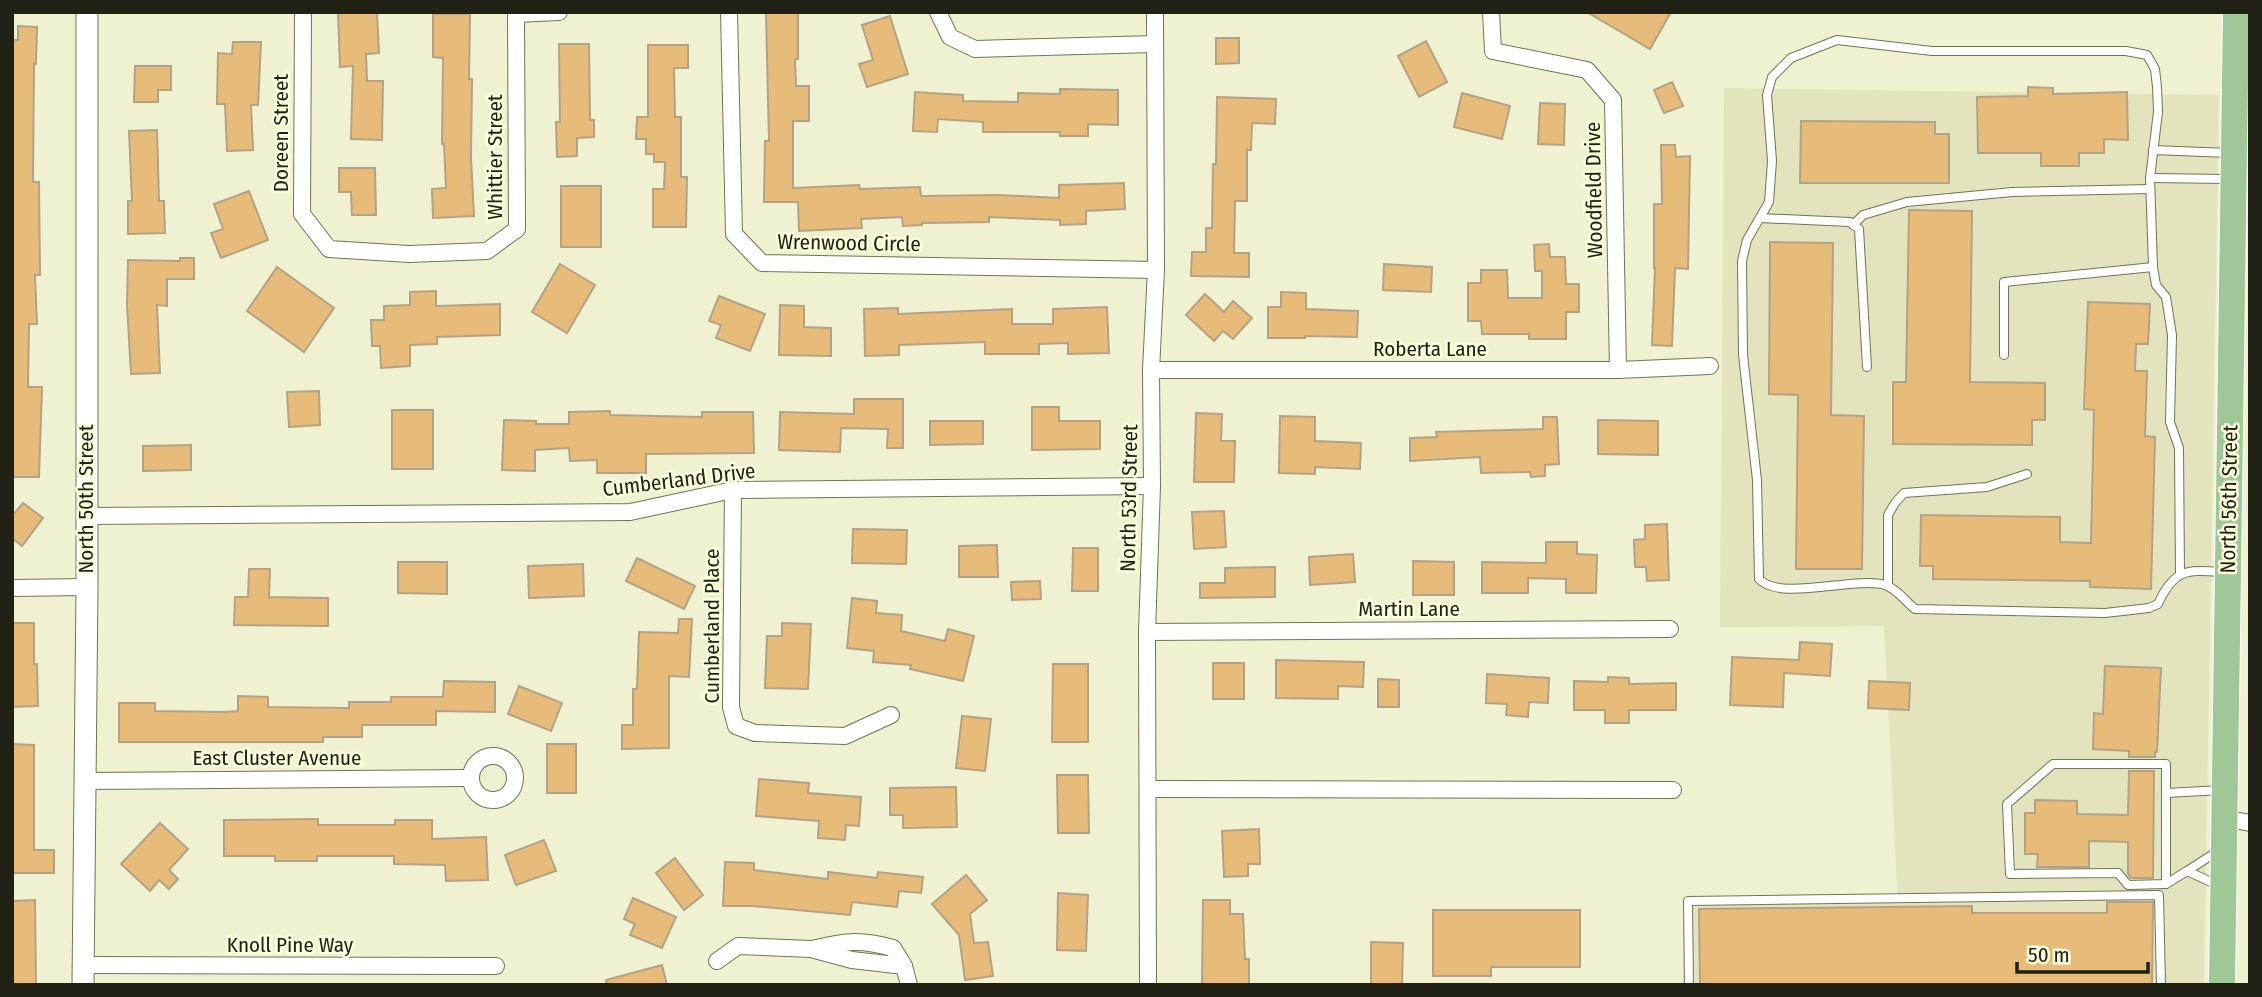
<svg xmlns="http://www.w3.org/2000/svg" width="2262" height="997" font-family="'Fira Sans Condensed',sans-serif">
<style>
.built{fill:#e3e4bd}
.building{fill:#e7bc7b;stroke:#b4a287;stroke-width:2}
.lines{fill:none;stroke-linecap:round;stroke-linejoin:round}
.service-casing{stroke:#727356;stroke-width:10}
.minor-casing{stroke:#727356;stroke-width:18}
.tertiary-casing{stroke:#727356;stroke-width:23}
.primary-casing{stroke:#fff;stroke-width:28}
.service{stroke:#fff;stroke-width:8}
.minor{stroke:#fff;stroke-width:16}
.tertiary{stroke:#fff;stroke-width:21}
.primary{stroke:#9fc798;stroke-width:26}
.labels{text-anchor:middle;stroke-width:5;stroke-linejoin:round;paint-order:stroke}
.street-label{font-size:21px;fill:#212115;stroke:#fdfede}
</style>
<rect width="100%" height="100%" fill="#f0f1d0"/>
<path class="built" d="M1724,88L2219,95L2204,985H1683V902L1898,903L1884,626L1720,627Z"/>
<g class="building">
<path d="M338,12H377L379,53L366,54L367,81H383L382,140L351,139L353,66L340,67Z"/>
<path d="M766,12H798V59H795L796,86H809V121H793V188L859,185L860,189L920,187L921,196L999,195L1059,198V185L1124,183L1125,209L1086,211V224L1060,225V220L989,217V222L922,223V225L903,226L902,217L861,219L862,228L799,231L798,202H764L765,141H769Z"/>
<path d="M1587,12H1671L1650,49Z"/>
<path d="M433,14H470L469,79H472L471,158L474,216L433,218L432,189L446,188L444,144H442L443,58L433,57Z"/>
<path d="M890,16L908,74L867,87L859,64L873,60L862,25Z"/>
<path d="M18,26L37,27L36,64L34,63L33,182H39L40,275H35L37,324H29L28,387H42L39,477H12V40H18Z"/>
<path d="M1216,38H1239V63L1216,64Z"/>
<path d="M1426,41L1447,82L1419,97L1398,56Z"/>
<path d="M233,42H261L258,105H251L253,150L227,151L225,104H217L218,53L232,54Z"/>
<path d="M559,44H589L590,120H594V137L577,138V156L557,157L556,122H560Z"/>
<path d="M648,45H688V68H674L675,117H681V177H687L686,227H653V189H664L665,162H654V154H646V139H636L637,117H648Z"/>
<path d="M135,66H171V90H158V102H134Z"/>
<path d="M1672,82L1683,106L1664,113L1654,90Z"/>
<path d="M2028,87L2053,88V94L2127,92L2128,140L2104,139V153H2079V166H2041V153H1978L1977,97L2028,96Z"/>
<path d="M1060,89L1118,90V125L1088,124V136H1060V132H983V122L938,119L937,132L913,131L915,92L963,95V101L1018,102V93L1060,94Z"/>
<path d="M1462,93L1510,106L1502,139L1454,127Z"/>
<path d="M1217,97L1276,99L1275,124L1252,123L1251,150H1247V201H1235L1234,253H1249V277L1191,276L1192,252H1206V228H1212L1213,164H1216Z"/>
<path d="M1540,103L1565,104L1564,145L1538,144Z"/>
<path d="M1801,121L1935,122V134H1949V183H1800Z"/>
<path d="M157,130L159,201H164L165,233L128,234V201H132L129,131Z"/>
<path d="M1661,145H1675L1676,157L1690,156L1688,269L1675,268L1672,346L1652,345L1655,268H1654V204H1662Z"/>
<path d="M339,168H375L376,215H352L351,192H339Z"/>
<rect x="561" y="186" width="40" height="61"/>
<path d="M249,191L268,240L221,258L211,233L223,229L214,204Z"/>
<path d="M1909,210L1972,211L1970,382L2045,383V420H2032V445L1893,444V382H1906Z"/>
<path d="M1770,242L1833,243L1831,415L1864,416L1862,569H1796L1798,395L1769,394Z"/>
<path d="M1549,244L1550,257H1565L1566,284H1579V312H1566V339H1529V334H1482L1481,321H1468V283H1481V270H1507L1508,298H1542V271H1535L1534,245Z"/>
<path d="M180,258H194V279H167V306L157,305L160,373L131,374L127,305L128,260L180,261Z"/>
<path d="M560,264L595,285L567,333L532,312Z"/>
<path d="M1384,264L1432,267L1431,292L1383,290Z"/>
<path d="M277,267L334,308L304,352L247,311Z"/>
<path d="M436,291V306L500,304V335L437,337V344L410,345V366L381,368L380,346H372L371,320H384V306L410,305V292Z"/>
<path d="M1281,292L1306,293V309L1358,311L1357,337L1305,336V338H1268V307H1281Z"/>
<path d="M1205,294L1224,312L1233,301L1252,318L1233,339L1223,331L1214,341L1186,315Z"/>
<path d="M719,296L765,314L750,351L716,338L721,325L709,321Z"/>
<path d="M2088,302L2150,304L2148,344H2136L2135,371H2147L2145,436L2155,437L2151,589L2090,587V581L1933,579V566H1920L1921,515L2060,517V542L2091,543L2094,410L2084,409Z"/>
<path d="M780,305L804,306V327L831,328V356L779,355Z"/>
<path d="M1107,307L1109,353L1068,354V343L1039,344V354H985V342L899,345V355L865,356L864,309L898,308V314L1012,309V324H1053V309Z"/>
<path d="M319,391L320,425L289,427L287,392Z"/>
<path d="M854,399H903V448H887L888,429L841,428L840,452L779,450L780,412L854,414Z"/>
<path d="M1032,407H1059V421H1100V449L1032,450Z"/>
<rect x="392" y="410" width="41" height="59"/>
<path d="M610,411V415L702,417V412H753L754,453L646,454V473H597V460L570,461L569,448L535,450V471L502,470L504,420L536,421V424H569V412Z"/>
<path d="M1196,413L1222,414L1221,441H1235L1234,482H1194Z"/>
<path d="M1280,416L1315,417V441L1361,443L1360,469L1315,467V474L1279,473Z"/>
<path d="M1543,417H1557L1559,464L1545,465V476L1531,477L1530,472L1481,473L1480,457L1410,461V438L1437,437L1436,432L1543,429Z"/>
<path d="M1598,420L1658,421V455L1598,454Z"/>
<path d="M930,421H983V444L930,445Z"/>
<path d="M191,445V470L143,471V446Z"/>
<path d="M23,503L43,518L22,546L12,538V516Z"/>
<path d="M1224,511L1226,547L1194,549L1192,512Z"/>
<path d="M1667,524L1669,580L1647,581L1646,567H1635L1634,540L1645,539V525Z"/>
<path d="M853,529L907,530L906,564L852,563Z"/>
<path d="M1546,542H1577V554L1597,555L1596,593H1566V579L1528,578V593H1482V562L1546,563Z"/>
<path d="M997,545L998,577H959V546Z"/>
<path d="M1073,548H1098V591H1072Z"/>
<path d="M1353,554L1355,582L1310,585L1309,557Z"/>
<path d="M637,558L695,586L684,609L626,581Z"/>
<path d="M1413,561L1454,562V595H1413Z"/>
<path d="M398,562H447V594L398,593Z"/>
<path d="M583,564L584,596L529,598L528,566Z"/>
<path d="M1275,567V597L1200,598V583H1225V568Z"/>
<path d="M249,569H270L269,597L328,598V626L234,625L235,597H248Z"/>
<path d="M1040,581L1041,599L1012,600L1011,582Z"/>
<path d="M852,598L877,601L876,613L902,615L901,631L945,641L948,629L974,636L963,681L910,669L911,665L873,662L874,651L847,648Z"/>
<path d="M679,619H692L689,677L669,676V748L622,749V725H633V689H637L639,632L678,633Z"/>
<path d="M12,623H34V664H37L38,706L12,707Z"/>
<path d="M782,623L811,624L808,689L765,688L767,636H782Z"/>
<path d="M1800,642L1832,644L1830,676L1784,673L1783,707L1730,705L1732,657L1799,660Z"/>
<path d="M1276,660L1364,662L1363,687L1338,686V699L1276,698Z"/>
<rect x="1213" y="663" width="31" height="36"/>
<path d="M1053,664H1088V742H1052Z"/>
<path d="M2105,666L2161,668L2157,752H2155V757H2129V751L2093,749L2094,713L2103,714Z"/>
<path d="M1487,674L1549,678L1548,703L1529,702L1528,717L1506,715L1507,704L1486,703Z"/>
<path d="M1608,677L1629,678V684L1676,683V710H1629V723H1605V710H1574V681L1608,682Z"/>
<path d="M1378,679L1399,680V707H1378Z"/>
<path d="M444,681L495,682V712L436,711V725H362V737H323V742H119V703H155V711L223,712L238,711V696L268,697V707L349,708V702H391V697H443Z"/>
<path d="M1869,681L1910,683L1909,710L1868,708Z"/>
<path d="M519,686L562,703L551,731L508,714Z"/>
<path d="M962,716L991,719L985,771L956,768Z"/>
<path d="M12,744L34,745V850H54V873H12Z"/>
<rect x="547" y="744" width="29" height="49"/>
<path d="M2129,771H2154L2153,878H2131L2128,874V842L2089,841V867H2037L2038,854H2025V813H2035V800L2077,801V814L2128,815Z"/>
<path d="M1057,775H1088L1089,833H1058Z"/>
<path d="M759,779L809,783L808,793L861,797L859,826L846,825L845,840L818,838L819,821L756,816Z"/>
<path d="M956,787L957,827L903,828V815H890V788Z"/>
<path d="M318,819V825H395V820H432V839L486,837L488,880L446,881L445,865L394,864V856H317V861H275V856H224V820Z"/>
<path d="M160,823L188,849L169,870L178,879L169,889L159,880L150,891L121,864Z"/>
<path d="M1259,829L1260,864H1248V876L1224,877L1222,831Z"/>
<path d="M544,840L556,871L516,885L505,855Z"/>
<path d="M675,858L703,895L684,910L656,873Z"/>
<path d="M725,862L754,863V870L828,879V872L877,878L878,872L923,877L921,893L899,891L897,907L852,902L850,915L753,906H723Z"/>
<path d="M966,875L987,900L970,914L974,943L988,942L993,976L965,980L959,935L932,904Z"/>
<path d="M1058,893L1088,895L1086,951L1057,950Z"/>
<path d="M633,898L676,917L662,948L630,935L635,924L624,919Z"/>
<path d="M35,900L36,985H12V901Z"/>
<path d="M1203,900H1230V914H1243L1245,959H1249V985H1202Z"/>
<path d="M2107,902H2153L2152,985H1700L1699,909L1972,906V913H2107Z"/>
<path d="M1433,910H1580V967H1491V976H1433Z"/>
<path d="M1371,942L1403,943L1402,985H1371Z"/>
<path d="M662,965L667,985H607L606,980Z"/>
</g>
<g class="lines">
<g class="service-casing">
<g id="service">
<path d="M2153,150L2229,153"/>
<path d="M2150,178L2228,179"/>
<path d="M1760,218L1850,222L1859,229L1867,367"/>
<path d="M1853,225L1863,215L1907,202L2012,192L2150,189"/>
<path d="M2004,355V282L2153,267"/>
<path d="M2180,575L2179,448L2170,422L2172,335L2166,297L2156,285L2153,267L2150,178L2158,112L2157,87L2155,69L2147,55L2126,51H1932L1837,40L1791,58L1772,77L1767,95L1772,161L1769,202L1747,240L1742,261L1743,355L1757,480L1759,579C1780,602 1855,576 1885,585C1897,589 1905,601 1915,609L2105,613L2149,608L2158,604C2175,567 2188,570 2225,572"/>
<path d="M1888,585V515L1895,503L1904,493L1987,487L2027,474"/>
<path d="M2218,851L2187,871L2220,886"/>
<path d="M2187,871L2166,884L2128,885L2118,873L2010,874L2007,804L2053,764H2166V793L2222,790"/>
<path d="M2166,884V793"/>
<path d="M1689,985L1688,901L2159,895L2161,985"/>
</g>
</g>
<g class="minor-casing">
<g id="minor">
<path d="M303,12L302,214L329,249L409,254L487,251L517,229L516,12"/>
<path d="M729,12L734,234L762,263L1156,270"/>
<path d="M938,12L950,37L975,49L1155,44"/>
<path d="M1491,12L1493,51L1587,70L1613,100L1618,370"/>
<path d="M516,14L559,12"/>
<path d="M1151,370H1618L1710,366"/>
<path d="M733,490L731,707L736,726L755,733L845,736L891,715"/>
<path d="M86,516L630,512L733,490L1152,486"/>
<path d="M12,588L87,587"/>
<path d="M1147,632L1670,629"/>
<circle cx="493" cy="778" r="22"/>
<path d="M85,781L470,778"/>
<path d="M1149,789L1673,790"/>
<path d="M2224,818L2250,823"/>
<path d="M812,949C844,941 860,939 893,948L904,966L909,985"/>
<path d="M717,961L738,946L811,949L852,960L904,966"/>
<path d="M83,965L496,966"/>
<path d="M1148,985L1147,632L1152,486L1151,370L1156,270L1155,12"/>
</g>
</g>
<g class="tertiary-casing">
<path id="tertiary" d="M83,985L87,587V12"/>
</g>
<g class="primary-casing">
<path id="primary" d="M2222,985L2236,12"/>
</g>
<use href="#service" class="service"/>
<use href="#minor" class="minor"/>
<use href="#tertiary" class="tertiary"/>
<use href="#primary" class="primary"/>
</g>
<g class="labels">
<g class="street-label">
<text transform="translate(281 133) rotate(-90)" y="7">Doreen Street</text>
<text transform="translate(495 157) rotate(-90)" y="7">Whittier Street</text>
<text transform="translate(1594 190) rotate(-91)" y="7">Woodfield Drive</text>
<text transform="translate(849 243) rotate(1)" y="7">Wrenwood Circle</text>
<text x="1430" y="356">Roberta Lane</text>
<text transform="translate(679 480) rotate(-7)" y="7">Cumberland Drive</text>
<text transform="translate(1129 498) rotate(-89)" y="7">North 53rd Street</text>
<text transform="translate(86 499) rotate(-90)" y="7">North 50th Street</text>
<text transform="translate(2229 499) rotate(-89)" y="7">North 56th Street</text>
<text x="1409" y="616">Martin Lane</text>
<text transform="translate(712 626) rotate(-90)" y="7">Cumberland Place</text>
<text x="277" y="765">East Cluster Avenue</text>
<text x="290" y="952">Knoll Pine Way</text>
</g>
</g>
<rect width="2262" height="997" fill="none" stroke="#212115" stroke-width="28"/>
<path d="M2017 962v10h131v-10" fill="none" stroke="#212115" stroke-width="3.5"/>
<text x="2028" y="962" font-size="21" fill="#212115" stroke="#fdfede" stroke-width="5" paint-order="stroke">50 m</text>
</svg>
